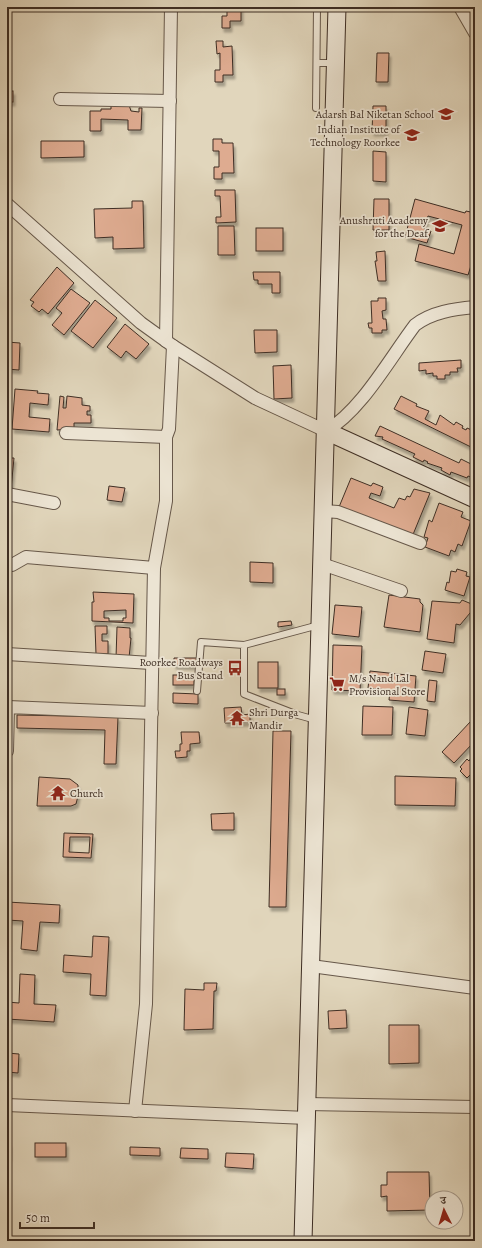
<svg xmlns="http://www.w3.org/2000/svg" width="482" height="1248" font-family="Alegreya,'Noto Serif Devanagari',serif">
<style>
.building{fill:#deab90;stroke:#3e2e24;fill-rule:evenodd;filter:url(#shadow)}
.lines{fill:none;stroke-linecap:round;stroke-linejoin:round}
.lane-casing{stroke:#67584a;stroke-width:8}
.street-casing{stroke:#67584a;stroke-width:14}
.secondary-casing{stroke:#3e2e24;stroke-width:19}
.lane{stroke:#ece4d3;stroke-width:6}
.street{stroke:#ece4d3;stroke-width:12}
.secondary{stroke:#ece4d3;stroke-width:17}
.labels{text-anchor:middle;stroke-width:3.5;stroke-linejoin:round;paint-order:stroke}
.poi-label{font-size:11px;fill:#3e2e24;stroke:#ece4d3;text-anchor:end}
</style>
<defs>
<filter id="shadow"><feDropShadow dx="2" dy="4" stdDeviation="1" flood-color="#0004"/></filter>
</defs>
<rect width="100%" height="100%" fill="#e1d6bc"/>
<filter id="stains"><feTurbulence type="fractalNoise" baseFrequency=".005" numOctaves="4"/><feColorMatrix values="0 0 0 0 .2 0 0 0 0 .09 0 0 0 0 .02 0 0 0 .5 -.17"/></filter>
<radialGradient id="worn" r=".72"><stop offset=".6" stop-color="#630" stop-opacity="0"/><stop offset="1" stop-color="#630" stop-opacity=".3"/></radialGradient>
<g class="building">
<path d="M227,7H241V21H230V28H222V16H227Z"/>
<path d="M216,41H223V47L232,46L233,75H223V82H215V70H220V53L217,54Z"/>
<path d="M377,53H389L388,82H376Z"/>
<rect x="7" y="91" width="6" height="11"/>
<path d="M111,104L129,105L131,111L139,112V108H142L141,130H128V120L101,119V131H90V111H101V109H111Z"/>
<path d="M373,106H386V132H372Z"/>
<path d="M213,139H222V143H233L234,173H222V179H214V167H219V151H213Z"/>
<path d="M41,141H84V157L41,158Z"/>
<path d="M373,151L386,152V182L373,181Z"/>
<path d="M215,190H235L236,222L216,223V217H221L220,196H215Z"/>
<path d="M374,199H389V230H373Z"/>
<path d="M415,199L465,213L466,211L475,213V253L468,275L415,261L419,244L454,254L462,225L428,216L424,229L431,231L427,243L405,237Z"/>
<path d="M132,201H143L144,248L113,249V237L95,238L94,209L132,208Z"/>
<path d="M218,226H234L235,255H218Z"/>
<rect x="256" y="228" width="27" height="23"/>
<path d="M385,251L386,281H378L375,261H377L376,252Z"/>
<path d="M57,267L74,283L48,314L42,309L39,312L31,306L34,302L30,300Z"/>
<path d="M253,272H280V293H272V284H258V280H254Z"/>
<path d="M71,289L90,303L64,335L52,325L62,313L56,308Z"/>
<path d="M378,298H386V310L382,311L383,319H386L387,330H382V333H372V328H369L368,323H372L371,301H378Z"/>
<path d="M95,300L117,318L93,348L71,331Z"/>
<path d="M125,324L149,344L136,359L126,351L121,358L107,347Z"/>
<path d="M254,330H277V352L255,353Z"/>
<path d="M7,342L20,343L19,370L7,369Z"/>
<path d="M461,360V368H457L458,372H450V375H445V379H437V376H433V373L426,374V370L419,371V363Z"/>
<path d="M291,365L292,398L274,399L273,366Z"/>
<path d="M15,389L38,391L37,393L49,394L48,405L30,403L29,417L50,419L49,432L12,429Z"/>
<path d="M60,396L64,397L63,408H66L67,396L82,398V405L90,406V411H87V415H91V423H74V429L57,430Z"/>
<path d="M401,396L417,404L416,406L429,411L425,419L436,425L440,415L454,425L456,422L463,426L462,428L466,430L467,428L474,431L475,443L473,448L394,409Z"/>
<path d="M380,426L459,463L461,459L475,466V482L472,481L473,478L468,476L467,478L451,472L450,475L441,470L442,468L427,463L428,462L424,460L423,462L413,457L415,454L382,439L383,437L375,436Z"/>
<path d="M7,458H14L11,489H7Z"/>
<path d="M351,478L371,486L373,483L383,487L380,496L371,493L369,498L394,508L399,498L405,500L407,496L410,497L414,489L430,493L412,537L339,507Z"/>
<path d="M109,486L125,488L122,502L107,500Z"/>
<path d="M439,503L463,512L461,517L471,521L462,546L458,544L455,552L451,550L449,556L425,547L428,538L424,537L429,520L432,522Z"/>
<path d="M250,562L273,563V583L250,582Z"/>
<path d="M457,569L467,572L466,576L470,577L464,596L445,590L447,582L449,583L451,571L456,572Z"/>
<path d="M93,592L134,594L133,623L92,621V602H94ZM126,610V618H123V621H109V618H104V611Z"/>
<path d="M389,595L420,599V602L423,605L420,632L384,627Z"/>
<path d="M462,600L474,605L475,603V607L460,625L456,624L454,643L427,639L432,601L460,603Z"/>
<path d="M335,605L362,607L359,637L332,634Z"/>
<path d="M291,621L292,625L278,627V622Z"/>
<path d="M95,626H107V634H102V641H108V654H96Z"/>
<path d="M117,627L130,628V638H131L129,658H116Z"/>
<path d="M333,645L362,646L360,691L332,690Z"/>
<path d="M425,651L446,654L443,673L422,670Z"/>
<path d="M174,658H198V666L174,665Z"/>
<rect x="258" y="662" width="20" height="26"/>
<path d="M370,671L416,676L414,702L389,700L390,690L368,688Z"/>
<rect x="173" y="675" width="21" height="10"/>
<path d="M429,680L437,681L435,702L427,701Z"/>
<rect x="277" y="689" width="8" height="6"/>
<path d="M173,693L198,694V704L173,703Z"/>
<path d="M363,706L393,707L392,735H362Z"/>
<path d="M241,707L242,715L250,714V722L225,723L224,708Z"/>
<path d="M409,707L428,710L425,736L406,734Z"/>
<path d="M17,715L118,717L116,764H104L105,730L17,728Z"/>
<path d="M471,721L475,725V741L454,763L442,752Z"/>
<path d="M273,731H291L286,907H269Z"/>
<path d="M181,732H199L200,743L190,744V751H187V757L176,758L175,751H180V744H182Z"/>
<path d="M475,752V770L467,778L460,771L462,769L460,767L467,759L469,761Z"/>
<path d="M395,776L456,778L455,806L395,805Z"/>
<path d="M39,777L70,779L78,785V796L76,804L71,806H37Z"/>
<path d="M234,813V830H212L211,814Z"/>
<path d="M64,833L93,834L91,858L63,857ZM70,837H90L89,853L69,852Z"/>
<path d="M7,902L60,905L59,923L40,922L37,951L21,949L23,921L7,920Z"/>
<path d="M93,936L109,937L106,996L90,995L91,974L63,972L64,955L92,957Z"/>
<path d="M20,974L35,975L34,1004L56,1005L54,1022L7,1019V1002L19,1003Z"/>
<path d="M204,983H217L216,991H214L213,1029L184,1030L185,989L204,990Z"/>
<path d="M346,1010L347,1028L329,1029L328,1011Z"/>
<path d="M389,1025H419V1063L389,1064Z"/>
<path d="M7,1053L19,1054L18,1073L7,1072Z"/>
<path d="M7,1143H9V1157L7,1156Z"/>
<rect x="35" y="1143" width="31" height="14"/>
<path d="M130,1147L160,1148V1156L130,1155Z"/>
<path d="M181,1148L208,1149V1159L180,1158Z"/>
<path d="M226,1153L254,1154L253,1169L225,1167Z"/>
<path d="M387,1172H429L430,1210L387,1211V1196L381,1197V1185H387Z"/>
</g>
<g class="lines">
<g class="lane-casing">
<g id="lane">
<path d="M317,63H335"/>
<path d="M316,108L317,7"/>
<path d="M244,645L319,625"/>
<path d="M197,691L201,642L244,645V694L298,715L316,720"/>
</g>
</g>
<g class="street-casing">
<g id="street">
<path d="M460,7L475,33"/>
<path d="M60,99L170,101"/>
<path d="M7,204L141,323L173,346L255,398L326,431C361,411 390,358 415,325C432,312 454,309 475,307"/>
<path d="M166,341L171,7"/>
<path d="M66,433L166,437"/>
<path d="M7,494L54,503"/>
<path d="M324,511L338,512L420,543"/>
<path d="M322,564L401,591"/>
<path d="M7,565H12L26,557L154,568"/>
<path d="M7,654L151,663"/>
<path d="M7,751L8,707L152,713"/>
<path d="M311,966L475,988"/>
<path d="M307,1104L475,1107"/>
<path d="M7,1105L307,1118"/>
<path d="M135,1111L146,1004L154,568L166,501V437L169,429L173,346"/>
</g>
</g>
<g class="secondary-casing">
<g id="secondary">
<path d="M326,431L475,499"/>
<path d="M303,1241L337,7"/>
</g>
</g>
<use href="#lane" class="lane"/>
<use href="#street" class="street"/>
<use href="#secondary" class="secondary"/>
</g>
<defs>
<g id="school-bare" transform="scale(1.2)"><path d="M0-5L7-2L0 1L-7-2ZM-4 1L0 2.5L4 1V4Q0 6-4 4Z" fill="#8f2418" stroke="#ece4d3" stroke-width="2.5" paint-order="stroke"/></g>
<g id="university-bare" transform="scale(1.2)"><path d="M0-5L7-2L0 1L-7-2ZM-4 1L0 2.5L4 1V4Q0 6-4 4Z" fill="#8f2418" stroke="#ece4d3" stroke-width="2.5" paint-order="stroke"/></g>
<g id="bus-bare" transform="scale(1.2)"><path d="M-5-6H5V4H4V6H2V4H-2V6H-4V4H-5ZM-3.5-4V0h7V-4ZM-3.5 1.2v1.5H-2V1.2ZM2 1.2v1.5H3.5V1.2Z" fill="#8f2418" stroke="#ece4d3" stroke-width="2.5" paint-order="stroke"/></g>
<g id="supermarket-bare" transform="scale(1.2)"><path d="M-6-5.5h2.5l.6 2H6L4.5 2H-2.5L-4.4-4H-6ZM-1.5 3.2a1.3 1.3 0 1 0 .1 0ZM3 3.2a1.3 1.3 0 1 0 .1 0Z" fill="#8f2418" stroke="#ece4d3" stroke-width="2.5" paint-order="stroke"/></g>
<g id="temple-bare" transform="scale(1.2)"><path d="M0-6L5-2H3V0L6.5 2.5H4V6H1.5V3h-3V6H-4V2.5H-6.5L-3 0V-2H-5Z" fill="#8f2418" stroke="#ece4d3" stroke-width="2.5" paint-order="stroke"/></g>
</defs>
<g fill-rule="evenodd">
<use href="#school-bare" x="446" y="114"/>
<use href="#university-bare" x="412" y="135"/>
<use href="#university-bare" x="440" y="226"/>
<use href="#bus-bare" x="235" y="668"/>
<use href="#supermarket-bare" x="337" y="684"/>
<use href="#temple-bare" x="237" y="718"/>
<use href="#temple-bare" x="58" y="793"/>
</g>
<g class="labels">
<g class="poi-label">
<text x="434" y="118">Adarsh Bal Niketan School</text>
<text x="400" y="133">Indian Institute of<tspan x="400" dy="13">Technology Roorkee</tspan></text>
<text x="428" y="224">Anushruti Academy<tspan x="428" dy="13">for the Deaf</tspan></text>
<text x="223" y="666">Roorkee Roadways<tspan x="223" dy="13">Bus Stand</tspan></text>
<text x="349" y="682" text-anchor="start">M/s Nand Lal<tspan x="349" dy="13">Provisional Store</tspan></text>
<text x="249" y="716" text-anchor="start">Shri Durga<tspan x="249" dy="13">Mandir</tspan></text>
<text x="70" y="797" text-anchor="start">Church</text>
</g>
</g>
<rect width="482" height="1248" fill="none" stroke="#e1d6bc" stroke-width="24"/>
<rect x="8" y="8" width="466" height="1232" fill="none" stroke="#3e2e24" stroke-width="2"/>
<rect x="12" y="12" width="458" height="1224" fill="none" stroke="#3e2e24"/>
<g transform="translate(444 1210) rotate(355)"><circle r="19" fill="#ece4d3" stroke="#a69b8d"/>
<path d="M0-3L7 15L0 10L-7 15Z" fill="#8f2418"/>
<text y="-6" font-size="11" font-weight="bold" text-anchor="middle" fill="#3e2e24">उ</text>
</g>
<path d="M20 1222v6h74v-6" fill="none" stroke="#3e2e24" stroke-width="2"/>
<text x="26" y="1222" font-size="12" fill="#3e2e24" stroke="#ece4d3" stroke-width="3" paint-order="stroke">50 m</text>
<rect width="100%" height="100%" filter="url(#stains)"/>
<rect width="100%" height="100%" fill="url(#worn)"/>
</svg>
